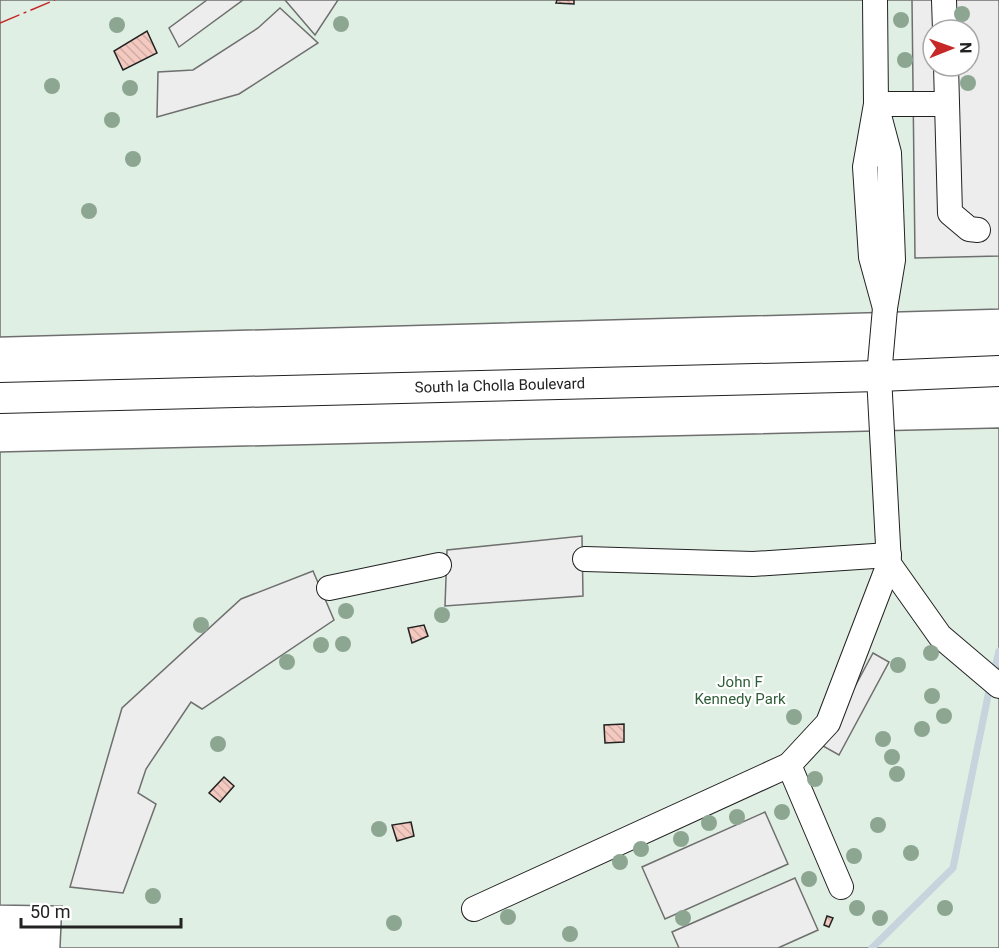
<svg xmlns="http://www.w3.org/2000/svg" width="999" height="948" font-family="Roboto,sans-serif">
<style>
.green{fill:#e0efe3;stroke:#6f6f6f;stroke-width:1.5;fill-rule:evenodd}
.parking{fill:#ededed;stroke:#6f6f6f;stroke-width:1.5;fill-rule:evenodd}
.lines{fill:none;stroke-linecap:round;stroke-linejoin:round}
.stream{stroke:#c7d3dd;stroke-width:7}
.building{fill:url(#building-back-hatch);stroke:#222;stroke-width:1.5}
.minor-casing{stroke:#222;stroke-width:26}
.major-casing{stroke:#222;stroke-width:32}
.minor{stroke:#fff;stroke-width:24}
.major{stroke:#fff;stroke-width:30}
.power{stroke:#c62828;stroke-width:1.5;stroke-dasharray:21 4.5 3 4.5;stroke-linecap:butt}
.tree{fill:#8da692}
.labels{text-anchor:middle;stroke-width:4.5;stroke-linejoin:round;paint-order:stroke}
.street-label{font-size:15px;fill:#222;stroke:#fff}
.park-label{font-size:15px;fill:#2f5e38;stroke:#fff}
</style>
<defs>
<pattern id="building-back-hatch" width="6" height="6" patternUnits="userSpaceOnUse" patternTransform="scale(1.5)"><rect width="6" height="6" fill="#f3c9c0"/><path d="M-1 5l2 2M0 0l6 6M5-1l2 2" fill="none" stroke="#d0aca5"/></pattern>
</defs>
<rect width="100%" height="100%" fill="#fff"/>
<g class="green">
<path d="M0,0H999V309L0,337ZM933,30H969V66H933Z"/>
<path d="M999,428V948H60L62,906L0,905V452Z"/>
</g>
<g class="parking">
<path d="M207,0H243L179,47L169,28Z"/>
<path d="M285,0H338L315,35Z"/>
<path d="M912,0H999V256L915,258ZM933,30H969V66H933Z"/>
<path d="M280,8L318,43L239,94L157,117L158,72L193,70L258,28Z"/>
<path d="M582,536L583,596L445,606L447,550Z"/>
<path d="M313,571L334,620L202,709L191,702L146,769L138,793L156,804L123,893L70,887L122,708L241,599Z"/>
<path d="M873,653L889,662L839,755L823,746Z"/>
<path d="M765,812L788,864L665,919L642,867Z"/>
<path d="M795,878L818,930L778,948H679L672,932Z"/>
</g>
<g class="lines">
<g class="stream">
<path d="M993,675L999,651"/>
<path d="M872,948L953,868L990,686"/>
</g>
</g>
<g class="building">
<path d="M557,0H574V4L556,3Z"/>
<path d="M147,31L157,53L123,70L114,51Z"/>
<path d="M424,625L428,636L412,643L408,628Z"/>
<path d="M624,724V742L605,743L604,725Z"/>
<path d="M224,777L234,786L220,802L209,793Z"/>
<path d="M411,822L414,836L397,841L392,825Z"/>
<path d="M827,916L833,918L829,927L824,925Z"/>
</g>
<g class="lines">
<g class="minor-casing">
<g id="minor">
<path d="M875,0L876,104L865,167L871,257L885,308L893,260L889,153L876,104"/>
<path d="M944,0L945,30"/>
<path d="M946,66L950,213L969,229L978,230"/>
<path d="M876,104H947"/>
<path d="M585,559L753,564L889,555"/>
<path d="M889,564L940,636L999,686"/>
<path d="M329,588L439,565"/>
<path d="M789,765L841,887"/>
<path d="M474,909L789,765L828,723L889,564L879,376L885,308"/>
</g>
</g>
<g class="major-casing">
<g id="major">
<path id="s1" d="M0,398L879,376L999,371"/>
</g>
</g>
<use href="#minor" class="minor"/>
<use href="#major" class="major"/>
<path class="power" d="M0,23L55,0"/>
</g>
<g class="tree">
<circle cx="962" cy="14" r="8"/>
<circle cx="901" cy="20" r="8"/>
<circle cx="341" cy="24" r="8"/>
<circle cx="117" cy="25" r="8"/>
<circle cx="905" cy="60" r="8"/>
<circle cx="968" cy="83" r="8"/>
<circle cx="52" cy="86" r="8"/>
<circle cx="130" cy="88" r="8"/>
<circle cx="112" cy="120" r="8"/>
<circle cx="133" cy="159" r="8"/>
<circle cx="89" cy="211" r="8"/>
<circle cx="346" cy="611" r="8"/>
<circle cx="442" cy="615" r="8"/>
<circle cx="201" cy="625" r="8"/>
<circle cx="343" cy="644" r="8"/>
<circle cx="321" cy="645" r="8"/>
<circle cx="931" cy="653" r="8"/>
<circle cx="287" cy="662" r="8"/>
<circle cx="898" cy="665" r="8"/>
<circle cx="932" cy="696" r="8"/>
<circle cx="944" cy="716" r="8"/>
<circle cx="794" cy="717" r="8"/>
<circle cx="922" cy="729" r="8"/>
<circle cx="883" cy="739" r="8"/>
<circle cx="218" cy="744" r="8"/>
<circle cx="892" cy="757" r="8"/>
<circle cx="897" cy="774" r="8"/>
<circle cx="815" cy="779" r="8"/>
<circle cx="782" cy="812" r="8"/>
<circle cx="737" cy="817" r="8"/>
<circle cx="709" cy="823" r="8"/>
<circle cx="878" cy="825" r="8"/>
<circle cx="379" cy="829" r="8"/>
<circle cx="681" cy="839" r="8"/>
<circle cx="641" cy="849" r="8"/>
<circle cx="911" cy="853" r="8"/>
<circle cx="854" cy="856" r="8"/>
<circle cx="620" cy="862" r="8"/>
<circle cx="809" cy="879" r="8"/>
<circle cx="153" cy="896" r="8"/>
<circle cx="857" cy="908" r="8"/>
<circle cx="945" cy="908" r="8"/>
<circle cx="508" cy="917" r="8"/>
<circle cx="683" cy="918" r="8"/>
<circle cx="880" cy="918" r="8"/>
<circle cx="394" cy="923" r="8"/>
<circle cx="570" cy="934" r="8"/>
</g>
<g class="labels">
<g class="street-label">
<text dy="5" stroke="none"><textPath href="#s1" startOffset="500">South la Cholla Boulevard</textPath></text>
</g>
<g class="park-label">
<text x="740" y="687">John F<tspan x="740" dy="17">Kennedy Park</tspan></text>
</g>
</g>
<g transform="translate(951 48) rotate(89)"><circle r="28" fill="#ffffff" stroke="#a7a7a7" stroke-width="1.5"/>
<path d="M0-4.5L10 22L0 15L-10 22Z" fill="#c62828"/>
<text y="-9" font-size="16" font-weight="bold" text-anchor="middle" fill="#222222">N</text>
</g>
<path d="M21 918v9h160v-9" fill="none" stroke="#222222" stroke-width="3"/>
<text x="30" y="918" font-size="18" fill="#222222" stroke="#ffffff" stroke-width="4.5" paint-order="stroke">50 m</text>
</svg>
